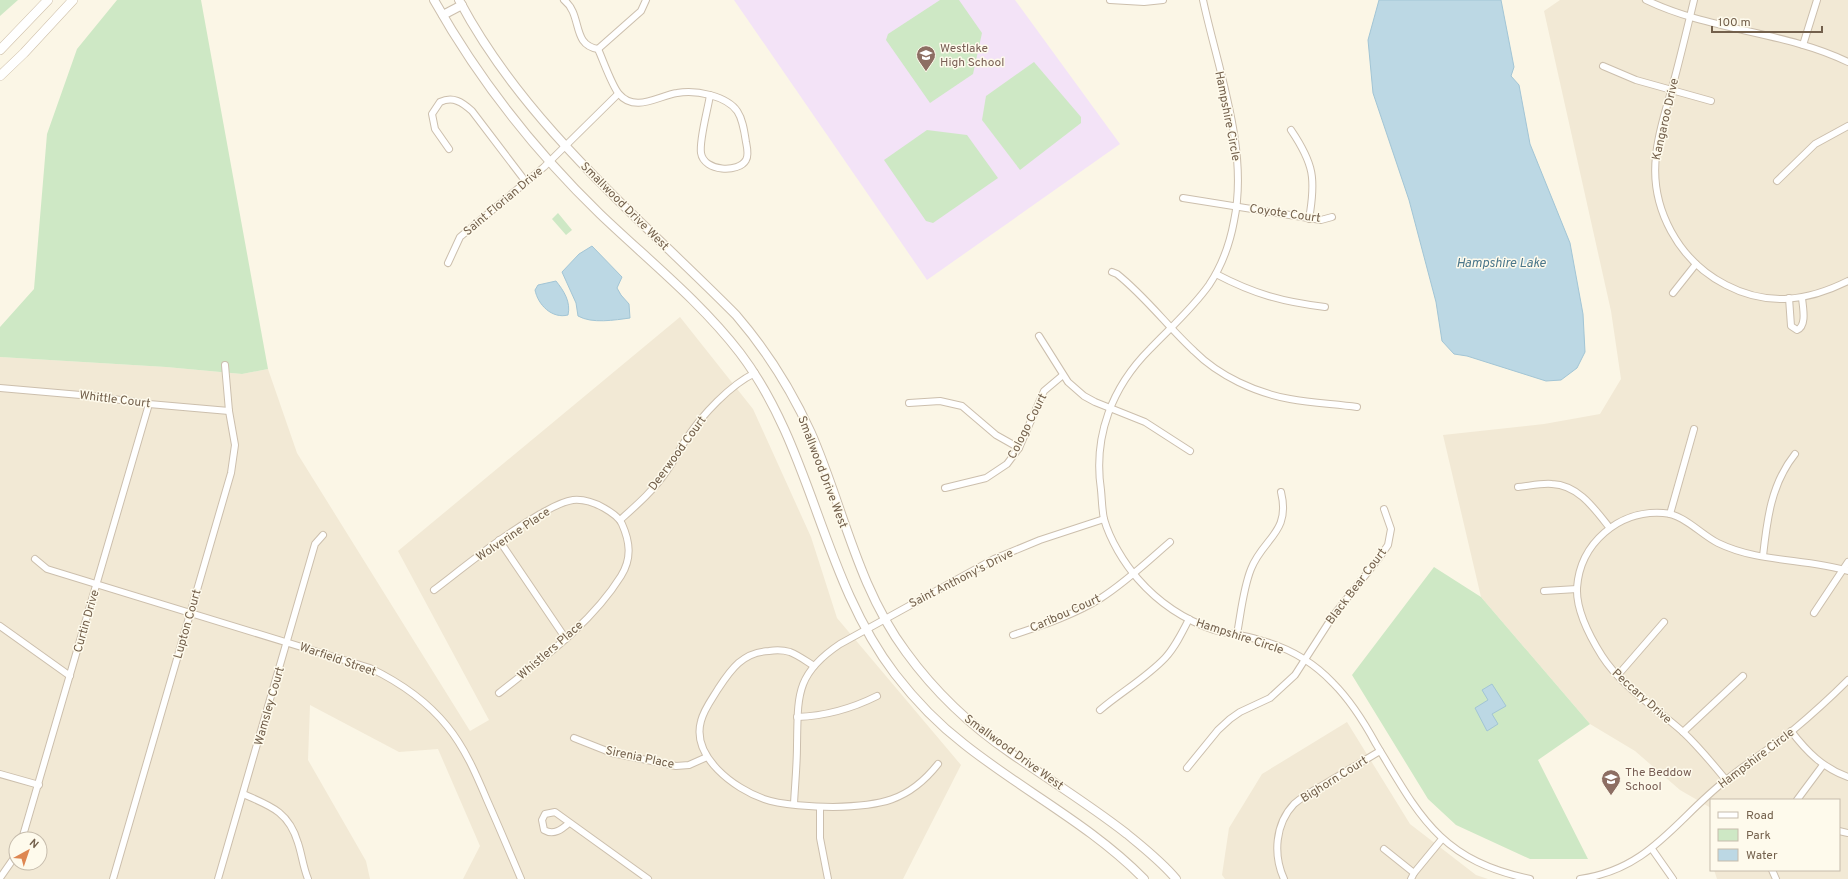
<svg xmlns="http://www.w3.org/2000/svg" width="1848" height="879" font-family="Overpass,sans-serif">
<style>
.residential{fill:#f2e9d5;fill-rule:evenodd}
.education{fill:#f3e3f7}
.green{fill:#cee8c5}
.water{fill:#bcd8e4;stroke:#a2c5d5}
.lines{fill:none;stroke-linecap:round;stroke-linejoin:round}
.minor-casing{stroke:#ccbfad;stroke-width:8}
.tertiary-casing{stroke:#ccbfad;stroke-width:10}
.secondary-casing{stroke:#cfc0aa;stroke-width:10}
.minor{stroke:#fff;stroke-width:6}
.tertiary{stroke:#fff;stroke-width:8}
.secondary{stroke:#fff;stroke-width:9}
.labels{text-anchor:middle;stroke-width:3;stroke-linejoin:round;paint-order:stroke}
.education-label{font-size:12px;fill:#785e54;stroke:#fefaec;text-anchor:start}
.street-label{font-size:12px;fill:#73604c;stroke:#fefaec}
.water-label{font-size:13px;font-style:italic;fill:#4b778b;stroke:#fefaec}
</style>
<rect width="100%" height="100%" fill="#fbf6e6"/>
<g class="residential">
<path d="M1560,0H1848V879H1717L1714,870H1839V800H1711V808L1680,790L1635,751L1590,724L1481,597L1443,435L1544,424L1600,414L1621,379L1611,311L1544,11Z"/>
<path d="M680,317L753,409L811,537L837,618L961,765L903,879H463L480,846L438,749L399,752L310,705L308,760L366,861L370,879H0V357L166,367L242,374L268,369L297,453L470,731L489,720L398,551ZM16,839H40V863H16Z"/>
<path d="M1347,722L1410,824L1476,875L1488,879H1225L1222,875L1229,828L1262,774Z"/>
</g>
<path class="education" d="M734,0H1015L1120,144L927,280Z"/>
<g class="green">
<path d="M0,0H18L0,16Z"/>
<path d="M117,0H201L268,369L242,374L166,367L0,357V327L34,289L47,134L77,49Z"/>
<path d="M940,0H959L982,33L973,74L930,103L886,40L888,34Z"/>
<path d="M1034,62L1081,117V123L1020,170L982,120L986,96Z"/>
<path d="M927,130L967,135L998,178L933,223L926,221L884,160Z"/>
<path d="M558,213L572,230L566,235L552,219Z"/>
<path d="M1434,567L1481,597L1590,724L1538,760L1588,859H1530L1456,825L1428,799L1352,675Z"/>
</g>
<g class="water">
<path d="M1379,0H1501L1514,67L1511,76L1519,85L1530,144L1570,243L1583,314L1585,352L1577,368L1561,380L1546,381L1467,356L1454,354L1442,341L1436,302L1409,200L1373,93L1368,40Z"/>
<path d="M592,246L622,277L617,288L621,295L629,304L630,318C615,320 592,324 578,316L576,303L562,272L579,254Z"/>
<path d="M556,281C564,291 571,302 568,315C552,319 538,305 535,290L538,285Z"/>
<path d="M1492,684L1506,706L1492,714L1498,724L1487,731L1475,708L1488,700L1482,690Z"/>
</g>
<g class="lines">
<g class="minor-casing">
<g id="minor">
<path d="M564,0C583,15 571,45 598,49"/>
<path d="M1110,0L1144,2L1163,0"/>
<path d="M1203,0C1218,70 1249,150 1234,221C1230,243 1221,267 1209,285C1192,309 1170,328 1150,349C1112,387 1093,436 1101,490C1102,500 1102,510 1104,519C1110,540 1124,563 1138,579C1158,602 1185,620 1214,630C1229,634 1244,635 1259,640C1287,647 1313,662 1333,683C1351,701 1364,722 1376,744C1420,817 1440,860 1530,879"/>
<path d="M1646,0C1710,31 1784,31 1848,62"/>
<path d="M1694,0C1687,29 1680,59 1672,88C1666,110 1658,132 1656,156C1650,209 1679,261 1726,285C1768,307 1808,301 1848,281"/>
<path d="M1803,45L1817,0"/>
<path d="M598,49C603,60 612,86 619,94C635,113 658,96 677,93C688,91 699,92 710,95"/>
<path d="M598,49L641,11L646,0"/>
<path d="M1603,66L1636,80L1711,101"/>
<path d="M710,95C739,103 742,115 746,142C747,147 749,155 746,160C739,173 704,172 701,153C699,140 708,109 710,95Z"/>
<path d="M1291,130C1314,164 1316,179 1309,219"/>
<path d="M449,149L435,129L432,114L440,102C453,96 462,102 472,111L526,182"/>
<path d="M1777,181L1815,144L1848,126"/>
<path d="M1183,198L1321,220L1332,217"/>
<path d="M448,263L460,237L544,167L618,94"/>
<path d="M1112,272L1117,274C1146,297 1167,326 1194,351C1219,376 1256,393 1290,399C1312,403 1335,404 1357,407"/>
<path d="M1216,274C1254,294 1283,302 1325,307"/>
<path d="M1673,293L1696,264"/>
<path d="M1789,298L1791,326L1797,330C1807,326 1803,308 1802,298"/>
<path d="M1039,336L1068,382L1084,396L1095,402L1145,422L1190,451"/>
<path d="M0,388L92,396L149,404L229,411"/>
<path d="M909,403L940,401L962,406L996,435L1019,448"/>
<path d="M1518,487C1529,486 1541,483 1552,484C1578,485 1594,508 1609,527"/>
<path d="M945,488L986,478L1007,464L1019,448L1044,391L1063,375"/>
<path d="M1670,514L1694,429"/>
<path d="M620,520C638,504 655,489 668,469C675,459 680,448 687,438C702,415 730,385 755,373"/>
<path d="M499,540L566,639"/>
<path d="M1763,556C1767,520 1771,484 1795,454"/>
<path d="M35,559L47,569L370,668C399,682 426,700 447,726C465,748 476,774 487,800C499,827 510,853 521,879"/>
<path d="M434,590C468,564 502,536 540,514C550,509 560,502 573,500C583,499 595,503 604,508C611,512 619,517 622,524C630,542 632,558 621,576C591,624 543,658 499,693"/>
<path d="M1544,591L1577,589"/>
<path d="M1814,613L1848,562"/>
<path d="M0,626L70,676"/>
<path d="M1237,634C1241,613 1243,589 1251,569C1263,538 1291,533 1281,492"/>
<path d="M1013,635C1043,625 1074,615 1101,598C1126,582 1148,561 1170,542"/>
<path d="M814,666C806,661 798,655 790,652C783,650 776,650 769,651C743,652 731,669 718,689C712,699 704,709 701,721C691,757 735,789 764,799C780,805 816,807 833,807C879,806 908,802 938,764"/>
<path d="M1618,675L1664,622"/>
<path d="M1100,710C1121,692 1146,678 1165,658C1175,647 1182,633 1189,619"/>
<path d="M797,717C827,716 851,709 877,696"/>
<path d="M1791,731C1807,752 1823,768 1848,777"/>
<path d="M1683,732L1743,676"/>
<path d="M574,738L612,753L676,766L689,765L707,757"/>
<path d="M1187,768L1218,730L1230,719L1240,712L1270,698L1295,675L1333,616L1379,558L1388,545L1391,529L1384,509"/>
<path d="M0,774L39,785"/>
<path d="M1726,780C1712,763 1699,747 1683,732C1656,708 1622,687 1602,656C1590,637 1576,611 1577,588C1580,543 1619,510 1663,513C1684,514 1700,534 1718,543C1759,563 1806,558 1848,571"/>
<path d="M243,794C271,806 289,812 298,843C302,855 303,867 308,879"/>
<path d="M1797,800L1823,765"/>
<path d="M794,804C795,784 797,765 797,745C798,696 795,674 840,644L994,559L1040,540L1104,519"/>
<path d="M820,807V838L828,879"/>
<path d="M569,823C562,829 554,836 544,830L542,820L545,814L555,812L648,879"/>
<path d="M1839,831L1848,833"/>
<path d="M22,839L149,404"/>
<path d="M1384,849L1414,873"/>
<path d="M1652,849L1673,879"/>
<path d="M1772,870L1776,879"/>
<path d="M0,878L16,855"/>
<path d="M113,879L231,473L235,445L229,411L225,365"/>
<path d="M218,879L315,544L323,535"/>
<path d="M1284,879C1273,855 1275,824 1294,804C1303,796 1314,790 1325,784C1343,773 1362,762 1380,751"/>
<path d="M1411,879L1414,873L1442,839"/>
<path d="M1580,879C1650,869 1675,820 1726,780C1747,763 1771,748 1792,731C1811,715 1830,698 1848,680"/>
</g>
</g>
<g class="tertiary-casing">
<g id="tertiary">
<path d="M434,0C479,80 535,151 600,214C647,259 700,301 740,353C813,449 821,577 895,674C915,700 938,724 964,744C1023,791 1091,825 1144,879"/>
<path d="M459,0C525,125 638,216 736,315C767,351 791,389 811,433C843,506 857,586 906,652C935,692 971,726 1012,754C1051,781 1090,805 1127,834C1144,848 1162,862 1176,879"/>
<path d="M443,15L462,5"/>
</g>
</g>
<g class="secondary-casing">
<g id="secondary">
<path d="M0,50L48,0"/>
<path d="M0,76L24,53L73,0"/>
</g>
</g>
<use href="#minor" class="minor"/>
<use href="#tertiary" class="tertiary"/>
<use href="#secondary" class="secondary"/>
</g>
<defs>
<g id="school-pin" transform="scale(1)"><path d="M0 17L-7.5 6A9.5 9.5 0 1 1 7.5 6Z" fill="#8d6e63" stroke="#fefaec"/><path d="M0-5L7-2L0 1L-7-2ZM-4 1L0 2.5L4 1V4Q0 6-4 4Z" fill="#fff"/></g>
</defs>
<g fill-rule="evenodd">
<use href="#school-pin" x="926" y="55"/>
<use href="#school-pin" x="1611" y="779"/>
</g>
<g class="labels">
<g class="education-label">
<text x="940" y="52">Westlake<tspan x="940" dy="14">High School</tspan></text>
<text x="1625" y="776">The Beddow<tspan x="1625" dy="14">School</tspan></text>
</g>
<g class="street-label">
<text transform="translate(1228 116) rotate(79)" y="4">Hampshire Circle</text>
<text transform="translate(1665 119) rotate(-77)" y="4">Kangaroo Drive</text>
<text transform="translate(503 201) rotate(-40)" y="4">Saint Florian Drive</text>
<text transform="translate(625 206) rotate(45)" y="4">Smallwood Drive West</text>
<text transform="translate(1285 213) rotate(8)" y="4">Coyote Court</text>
<text transform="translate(115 399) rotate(7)" y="4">Whittle Court</text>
<text transform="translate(1027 426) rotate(-63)" y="4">Cologo Court</text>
<text transform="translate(677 453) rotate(-54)" y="4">Deerwood Court</text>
<text transform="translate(823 472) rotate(69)" y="4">Smallwood Drive West</text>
<text transform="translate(513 534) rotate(-34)" y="4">Wolverine Place</text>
<text transform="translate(961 578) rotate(-27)" y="4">Saint Anthony's Drive</text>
<text transform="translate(1356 586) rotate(-53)" y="4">Black Bear Court</text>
<text transform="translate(1065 613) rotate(-24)" y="4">Caribou Court</text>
<text transform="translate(86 621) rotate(-74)" y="4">Curtin Drive</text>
<text transform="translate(187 624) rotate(-74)" y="4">Lupton Court</text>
<text transform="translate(1240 636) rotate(18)" y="4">Hampshire Circle</text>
<text transform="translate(550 650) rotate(-41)" y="4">Whistlers Place</text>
<text transform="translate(338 659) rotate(19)" y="4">Warfield Street</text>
<text transform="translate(1642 696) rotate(42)" y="4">Peccary Drive</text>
<text transform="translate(269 706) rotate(-74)" y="4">Wamsley Court</text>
<text transform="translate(1014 752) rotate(36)" y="4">Smallwood Drive West</text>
<text transform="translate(640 757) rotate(12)" y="4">Sirenia Place</text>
<text transform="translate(1756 758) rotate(-37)" y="4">Hampshire Circle</text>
<text transform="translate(1334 779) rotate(-32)" y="4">Bighorn Court</text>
</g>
<g class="water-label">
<text x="1501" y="267">Hampshire Lake</text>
</g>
</g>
<rect x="1710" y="799" width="130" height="72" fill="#fefaec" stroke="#c6bcac"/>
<rect x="1718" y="812" width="20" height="6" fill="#ffffff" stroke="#c6bcac"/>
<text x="1746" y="819" font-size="12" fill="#73604c">Road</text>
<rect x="1718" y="829" width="20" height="12" fill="#cee8c5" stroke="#c6bcac"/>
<text x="1746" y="839" font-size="12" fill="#73604c">Park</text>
<rect x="1718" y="849" width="20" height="12" fill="#bcd8e4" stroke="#c6bcac"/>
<text x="1746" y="859" font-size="12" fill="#73604c">Water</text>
<g transform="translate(28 851) rotate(40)"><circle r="19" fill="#fefaec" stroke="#c6bcac"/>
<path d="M0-3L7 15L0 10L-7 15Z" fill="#de8752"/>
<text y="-6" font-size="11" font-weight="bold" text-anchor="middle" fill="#73604c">N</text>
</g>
<path d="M1712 26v6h110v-6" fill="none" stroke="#73604c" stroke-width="2"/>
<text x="1718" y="26" font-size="12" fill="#73604c" stroke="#fefaec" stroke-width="3" paint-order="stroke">100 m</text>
</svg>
